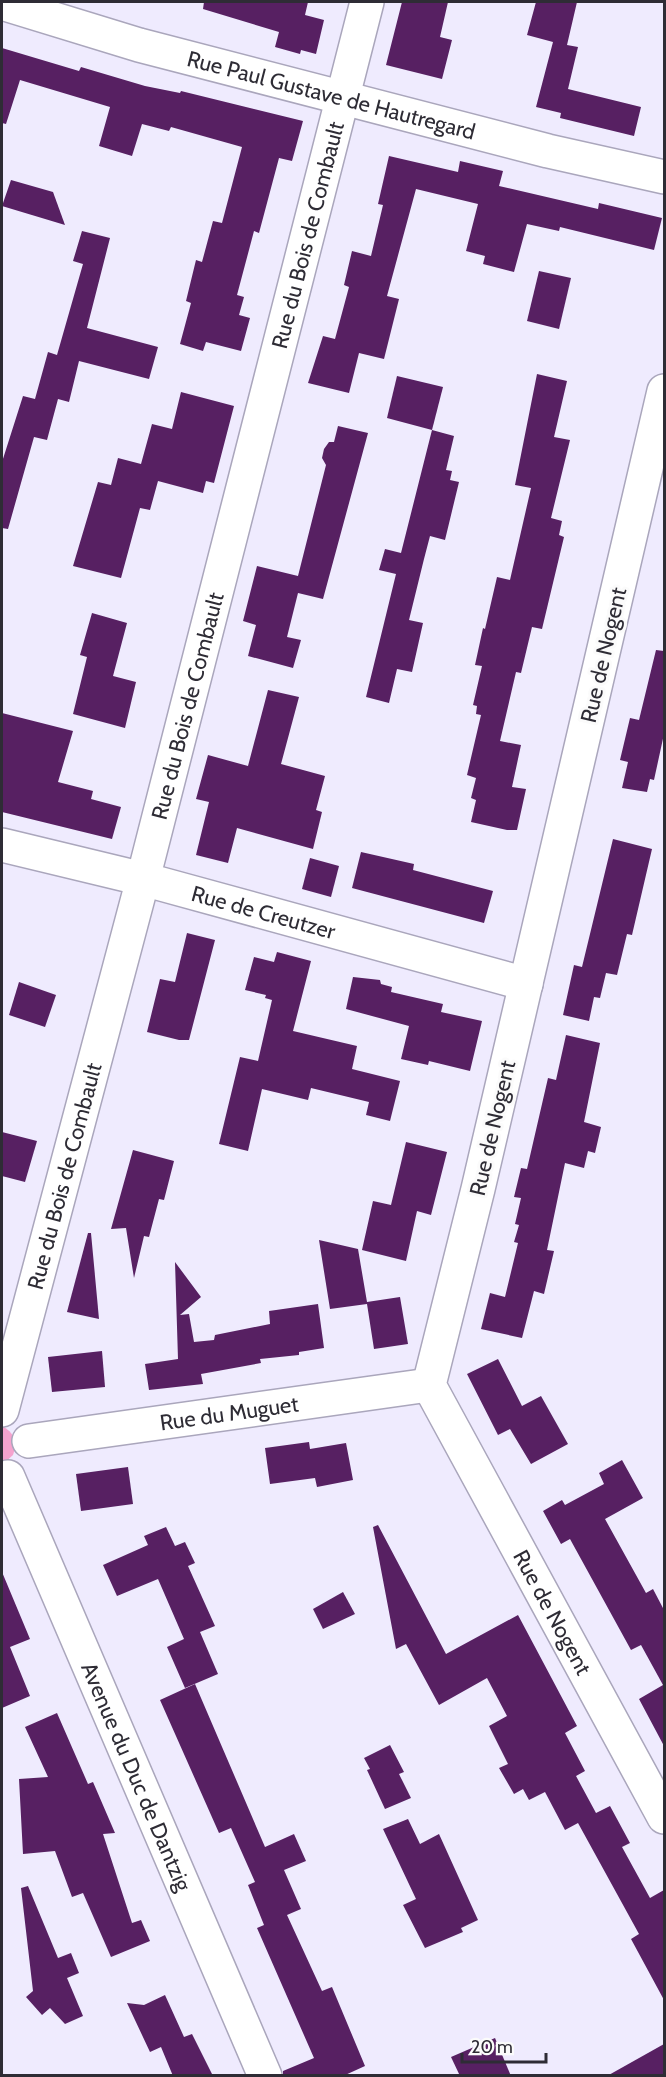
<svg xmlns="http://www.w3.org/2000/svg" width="666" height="2077" font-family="Cabin,sans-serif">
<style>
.green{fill:#f5a3ce}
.building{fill:#572062}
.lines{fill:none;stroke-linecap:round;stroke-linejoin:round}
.minor-casing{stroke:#aaa6bc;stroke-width:36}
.minor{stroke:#fff;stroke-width:33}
.labels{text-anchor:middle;stroke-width:6;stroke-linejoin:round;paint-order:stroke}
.street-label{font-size:22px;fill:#2e2c35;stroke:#fbfbfb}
</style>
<rect width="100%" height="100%" fill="#efebfe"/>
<path class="green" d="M2,1426C14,1432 18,1442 13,1455L2,1465Z"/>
<g class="building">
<path d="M204,2H308L305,15L324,20L316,54L301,50L300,54L275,47L279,32L203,9Z"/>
<path d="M402,2H448L440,37L452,40L442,79L386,65Z"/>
<path d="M536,2H577L567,45L578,47L568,89L641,107L634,136L560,118L561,113L536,107L553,42L527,35Z"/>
<path d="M2,48L79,71L81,67L145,86L180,93L181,91L303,121L292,161L279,158L259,233L254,231L237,295L244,297L239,315L250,318L241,351L206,342L203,351L180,344L191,303L186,301L196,260L202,262L213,221L222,223L242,147L171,127L169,131L142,124L132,156L99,146L110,107L20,80L6,124L2,123Z"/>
<path d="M389,156L458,172L460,161L503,171L499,186L598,209L599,203L662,218L654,250L560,227L559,231L527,224L514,272L483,264L485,256L466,251L478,204L416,189L387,296L399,299L384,359L359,353L349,393L308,383L323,336L335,339L349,287L344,285L352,251L371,256L383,205L378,204Z"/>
<path d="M11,180L53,192L65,225L2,206Z"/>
<path d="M82,231L110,238L87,328L158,347L149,379L79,361L69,402L58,399L47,440L34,437L8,529L2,528V462L23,396L35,399L48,352L57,355L83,264L73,261Z"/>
<path d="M539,271L571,278L559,329L527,321Z"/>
<path d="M537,374L567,381L554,437L570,440L551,518L562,521L559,535L564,537L542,629L532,627L521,673L516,672L500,741L521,745L512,787L526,789L517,830H507L471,822L476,800L471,798L476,778L467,775L481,715L476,714L477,706L473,705L482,666L475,665L483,628L485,629L497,577L510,580L531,488L515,485Z"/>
<path d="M397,376L443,387L432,430L387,418Z"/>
<path d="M181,392L234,406L214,483L206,481L203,493L158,481L150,510L140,508L121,578L73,566L98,482L111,485L118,458L141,464L152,424L172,429Z"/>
<path d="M338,426L368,433L323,599L298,593L287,637L301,640L293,668L248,656L256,625L243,621L257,566L298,576L326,465L322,458L324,449L329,442H334Z"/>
<path d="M432,430L454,436L446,470L452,471L450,480L459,482L445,540L430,536L424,559L409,620L423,623L412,672L397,669L389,703L366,697L396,574L379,570L385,549L401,553Z"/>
<path d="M92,613L127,623L113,676L136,682L125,728L73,714L87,657L80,655Z"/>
<path d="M656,650L664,651V734L654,780L650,779L647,792L622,788L628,762L620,760L630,718L639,720Z"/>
<path d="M268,690L299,697L281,764L325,776L316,810L322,812L313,849L237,828L228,863L196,855L209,802L196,799L208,755L248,766Z"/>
<path d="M2,713L73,731L58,782L93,791L91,799L121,807L112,839L2,812Z"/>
<path d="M613,839L652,849L632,935L627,934L617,975L606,973L600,998L594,997L589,1021L563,1015L574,965L582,967Z"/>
<path d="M361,852L414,864L413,870L493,891L484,923L352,888Z"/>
<path d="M310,858L339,866L331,897L302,889Z"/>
<path d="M187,933L215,940L189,1040H179L147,1032L160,979L175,982Z"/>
<path d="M277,952L311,961L293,1031L357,1046L352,1069L400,1081L390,1121L366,1115L369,1102L311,1088L308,1100L262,1089L248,1151L219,1144L240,1057L258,1061L272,1000L265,998L266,995L245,990L254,957L274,962Z"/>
<path d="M353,977L380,980L381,984L392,987L391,992L443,1004L441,1012L482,1021L470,1071L429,1061L428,1065L401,1059L409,1026L346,1009Z"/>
<path d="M19,982L56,995L45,1027L9,1015Z"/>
<path d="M566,1035L600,1043L584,1122L601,1127L595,1153L588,1151L584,1168L565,1163L547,1250L554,1251L544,1294L534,1291L522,1338L481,1329L490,1293L505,1297L518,1243L514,1242L519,1225L515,1224L521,1198L514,1197L521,1168L527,1169L548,1078L556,1080Z"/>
<path d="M2,1132L37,1141L25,1182L2,1176Z"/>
<path d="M406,1142L447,1152L431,1215L417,1211L406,1261L362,1250L373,1201L391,1205Z"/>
<path d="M133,1150L174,1161L164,1200L159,1199L149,1237L144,1236L134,1278L126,1228L111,1229Z"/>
<path d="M88,1233H91L99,1319L67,1312Z"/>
<path d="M319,1240L358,1249L367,1302L400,1297L408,1344L374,1349L367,1304L330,1309Z"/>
<path d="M175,1262L201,1297L180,1315L189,1314L194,1342L214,1340L215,1335L270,1324L269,1311L318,1304L324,1348L299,1352V1355L260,1359L261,1363L201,1374L203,1384L149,1390L145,1364L178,1359Z"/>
<path d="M102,1351L105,1387L52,1392L48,1357Z"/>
<path d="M498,1359L522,1406L541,1396L568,1444L531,1464L510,1429L498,1435L467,1374Z"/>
<path d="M309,1442L310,1449L346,1443L353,1480L317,1487L315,1478L270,1484L265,1448Z"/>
<path d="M622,1460L643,1498L605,1519L646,1593L653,1589L664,1610V1746L639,1699L663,1685L641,1645L631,1650L570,1539L561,1544L543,1511L562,1500L565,1505L604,1484L599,1473Z"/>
<path d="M128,1467L133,1504L81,1511L76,1474Z"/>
<path d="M378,1525L446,1654L518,1615L577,1726L565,1733L585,1771L576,1776L596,1813L610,1806L630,1843L622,1847L650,1898L664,1890V2000L631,1939L639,1934L578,1823L565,1830L545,1792L529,1800L523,1789L514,1794L499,1768L508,1764L489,1726L507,1716L487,1678L439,1705L406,1644L396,1649L373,1527Z"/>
<path d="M166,1527L175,1546L185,1542L195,1563L188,1566L215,1626L200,1632L218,1674L185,1688L167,1647L184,1639L158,1579L117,1596L103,1565L148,1545L144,1536Z"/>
<path d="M2,1572L30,1639L10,1647L30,1696L2,1708Z"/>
<path d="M343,1592L355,1614L323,1629L313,1609Z"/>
<path d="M195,1684L265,1847L294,1834L306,1861L284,1870L301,1909L287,1915L322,1991L332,1987L365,2066L343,2076H283V2071L314,2058L257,1928L264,1925L248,1885L255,1882L231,1828L219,1833L160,1700Z"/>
<path d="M57,1713L88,1784L93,1782L115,1833L103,1834L132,1923L141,1920L150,1941L111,1957L83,1893L72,1897L55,1851L23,1854L19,1779L48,1777L25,1727Z"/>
<path d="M390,1745L404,1772L399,1774L411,1798L385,1809L367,1770L370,1769L364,1758Z"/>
<path d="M408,1819L420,1844L439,1834L478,1920L461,1928L463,1932L425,1948L403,1905L416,1899L383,1829Z"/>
<path d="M28,1886L58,1958L71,1953L79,1973L67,1978L83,2016L65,2024L50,2008L42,2015L26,1997L33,1991L21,1888Z"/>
<path d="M165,1995L184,2037L192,2034L213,2076H173L161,2047L150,2052L127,2003L144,2005Z"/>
<path d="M495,2038L511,2076H460L451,2057Z"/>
<path d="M664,2044V2076H607Z"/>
</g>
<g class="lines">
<g class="minor-casing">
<g id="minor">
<path id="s1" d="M2,3L139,45L548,151L664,177"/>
<path id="s2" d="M664,391L478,1189L429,1385L664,1817"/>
<path id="s3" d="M2,845L143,879L526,984"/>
<path id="s4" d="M2,1410L143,879L367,2"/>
<path id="s5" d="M29,1441L429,1385"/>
<path id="s6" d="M8,1477L265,2076"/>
</g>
</g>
<use href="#minor" class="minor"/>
</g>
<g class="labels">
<g class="street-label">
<text dy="8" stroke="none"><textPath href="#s1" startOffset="342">Rue Paul Gustave de Hautregard</textPath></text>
<text dy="8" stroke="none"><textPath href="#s4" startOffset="1214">Rue du Bois de Combault</textPath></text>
<text transform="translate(603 655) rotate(-77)" y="8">Rue de Nogent</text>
<text dy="8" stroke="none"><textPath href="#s4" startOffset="728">Rue du Bois de Combault</textPath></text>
<text dy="8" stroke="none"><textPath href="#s3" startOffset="270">Rue de Creutzer</textPath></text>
<text transform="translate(492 1128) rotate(-77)" y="8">Rue de Nogent</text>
<text dy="8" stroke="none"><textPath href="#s4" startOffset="242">Rue du Bois de Combault</textPath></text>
<text dy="8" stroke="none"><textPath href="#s5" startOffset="202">Rue du Muguet</textPath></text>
<text dy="8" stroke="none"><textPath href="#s2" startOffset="1280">Rue de Nogent</textPath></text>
<text dy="8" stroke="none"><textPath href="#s6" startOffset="326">Avenue du Duc de Dantzig</textPath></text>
</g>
</g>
<rect width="666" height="2077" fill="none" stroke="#2e2c35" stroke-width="6"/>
<path d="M462 2053v9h84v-9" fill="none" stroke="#2e2c35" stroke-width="3"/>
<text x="471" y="2053" font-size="18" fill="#2e2c35" stroke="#fbfbfb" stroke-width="4.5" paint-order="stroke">20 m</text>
</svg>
